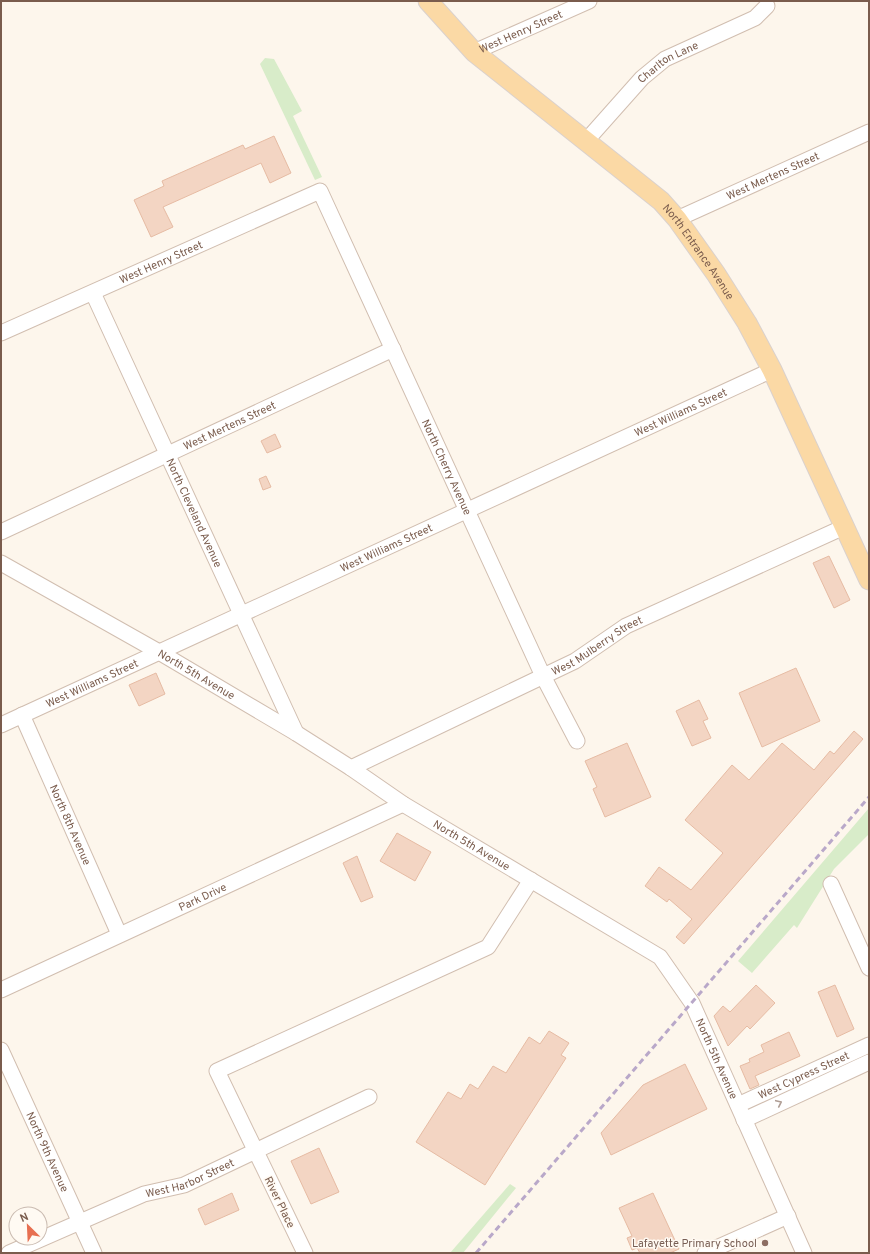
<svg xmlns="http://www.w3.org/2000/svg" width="870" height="1254" font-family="Overpass,sans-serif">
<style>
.green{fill:#d8ecc9}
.building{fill:#f3d5c3;stroke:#e6bba3}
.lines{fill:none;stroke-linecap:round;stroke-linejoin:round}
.minor-casing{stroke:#d1beb0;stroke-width:17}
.major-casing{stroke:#dad1cd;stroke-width:21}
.minor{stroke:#fff;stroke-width:15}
.major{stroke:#fbd9a5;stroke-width:19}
.rail{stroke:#b9a8c9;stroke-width:3;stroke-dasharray:6 4;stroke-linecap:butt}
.oneway{stroke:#af9d94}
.education-dot{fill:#8d6e63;stroke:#fffaf3;stroke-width:1.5}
.labels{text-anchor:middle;stroke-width:3;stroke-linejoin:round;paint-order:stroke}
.street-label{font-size:11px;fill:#7a5c4d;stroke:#fffaf3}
.education-label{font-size:11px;fill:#785e54;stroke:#fffaf3;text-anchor:end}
</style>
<rect width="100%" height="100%" fill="#fdf6ec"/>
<g class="green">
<path d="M265,58L274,59L302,111L293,116L322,177L315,180L260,64Z"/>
<path d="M869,808V834L834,869L797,928L794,925L752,973L738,961Z"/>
<path d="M510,1184L516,1188L463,1253H450Z"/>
</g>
<g class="building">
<path d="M274,136L291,173L270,183L261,163L163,207L173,227L151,237L134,200L164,186L162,181L243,145L245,149Z"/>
<path d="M275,434L281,447L267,453L261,441Z"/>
<path d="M266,476L271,487L263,490L259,479Z"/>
<path d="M829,556L850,600L834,608L813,563Z"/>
<path d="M796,668L820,721L762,747L739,693Z"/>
<path d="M156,673L165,694L139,706L129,685Z"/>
<path d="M699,700L708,719L703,721L711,738L692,746L676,711Z"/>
<path d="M854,731L863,739L684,944L676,937L692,919L669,899L667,902L645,886L659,867L691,890L723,853L685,820L732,765L749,780L782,743L814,770L830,751L834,754Z"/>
<path d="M627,743L651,797L605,817L593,789L597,787L585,761Z"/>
<path d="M397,833L431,852L415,881L380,861Z"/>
<path d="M357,856L373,897L361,902L343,863Z"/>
<path d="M756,985L775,1003L750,1029L747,1026L728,1046L714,1016L723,1006L730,1012Z"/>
<path d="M835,985L854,1029L837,1037L818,992Z"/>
<path d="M549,1031L569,1043L561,1055L566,1058L485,1185L416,1142L448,1092L461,1099L470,1084L478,1089L493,1066L506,1073L529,1037L540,1044Z"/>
<path d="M789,1032L800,1056L755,1076L759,1085L750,1089L740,1066L750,1062L749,1059L764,1052L761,1045Z"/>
<path d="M685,1064L707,1109L611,1155L601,1133L643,1085Z"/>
<path d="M319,1148L339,1192L311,1204L291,1161Z"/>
<path d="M232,1193L239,1210L205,1225L198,1209Z"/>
<path d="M653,1193L679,1249L670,1253H640L637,1248L632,1250L627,1238L632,1236L619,1208Z"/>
</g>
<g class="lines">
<g class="minor-casing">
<g id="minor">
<path id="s1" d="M474,52L589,1"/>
<path id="s2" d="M586,141L642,78L665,59L755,18L767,6"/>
<path id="s3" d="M677,219L869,132"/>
<path id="s4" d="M93,293L296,733"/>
<path id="s5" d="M1,333L320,191L543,676L577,741"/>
<path id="s6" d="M1,532L393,349"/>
<path id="s7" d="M1,563L159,652L296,733L351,768L403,804L660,957L692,1003L804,1253"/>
<path id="s8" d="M22,715L119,934"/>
<path id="s9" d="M1,725L772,370"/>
<path id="s10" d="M351,768L575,661L626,626L844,527"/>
<path d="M831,884L869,968"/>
<path id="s11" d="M1,990L403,804"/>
<path id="s12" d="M1,1050L94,1253"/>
<path id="s13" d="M738,1105L869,1045"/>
<path d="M744,1120L869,1062"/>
<path id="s14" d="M9,1253L144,1194L184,1185L369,1097"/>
<path d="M305,1253L217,1071L488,947L531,880"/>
<path d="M705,1253L788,1216"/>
</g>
</g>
<g class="major-casing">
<g id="major">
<path id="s15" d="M428,1L474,52L626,173L661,201L677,219L716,274L747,323L772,370L869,580"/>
</g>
</g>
<use href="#minor" class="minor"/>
<use href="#major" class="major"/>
<path class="rail" d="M476,1253L869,797"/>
</g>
<defs><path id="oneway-chevron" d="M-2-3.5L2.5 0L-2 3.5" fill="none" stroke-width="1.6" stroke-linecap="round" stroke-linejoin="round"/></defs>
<use class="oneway" href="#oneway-chevron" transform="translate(779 1103) rotate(-25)"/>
<circle class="education-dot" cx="765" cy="1243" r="4"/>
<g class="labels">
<g class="street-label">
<text dy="4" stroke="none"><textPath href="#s1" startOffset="51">West Henry Street</textPath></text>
<text dy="4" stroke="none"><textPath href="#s2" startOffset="115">Charlton Lane</textPath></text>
<text dy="4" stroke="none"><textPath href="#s3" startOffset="105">West Mertens Street</textPath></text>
<text dy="4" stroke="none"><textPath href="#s15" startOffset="371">North Entrance Avenue</textPath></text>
<text dy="4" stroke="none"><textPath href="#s5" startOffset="175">West Henry Street</textPath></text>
<text dy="4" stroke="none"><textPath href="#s9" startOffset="748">West Williams Street</textPath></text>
<text dy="4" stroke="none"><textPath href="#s6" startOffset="252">West Mertens Street</textPath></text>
<text dy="4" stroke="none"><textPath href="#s5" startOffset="653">North Cherry Avenue</textPath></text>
<text dy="4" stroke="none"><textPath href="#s4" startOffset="242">North Cleveland Avenue</textPath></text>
<text dy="4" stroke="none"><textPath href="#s9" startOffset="424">West Williams Street</textPath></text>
<text dy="4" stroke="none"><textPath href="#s10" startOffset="275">West Mulberry Street</textPath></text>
<text dy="4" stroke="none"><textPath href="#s7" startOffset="225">North 5th Avenue</textPath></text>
<text dy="4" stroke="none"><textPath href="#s9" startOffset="100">West Williams Street</textPath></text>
<text dy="4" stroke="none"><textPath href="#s8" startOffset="120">North 8th Avenue</textPath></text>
<text dy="4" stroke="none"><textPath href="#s7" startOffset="549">North 5th Avenue</textPath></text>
<text dy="4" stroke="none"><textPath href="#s11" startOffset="222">Park Drive</textPath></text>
<text dy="4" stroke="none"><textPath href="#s7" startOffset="885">North 5th Avenue</textPath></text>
<text dy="4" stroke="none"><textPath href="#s13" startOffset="72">West Cypress Street</textPath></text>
<text dy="4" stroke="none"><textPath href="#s12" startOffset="112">North 9th Avenue</textPath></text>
<text dy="4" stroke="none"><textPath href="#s14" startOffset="196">West Harbor Street</textPath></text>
<text transform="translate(280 1202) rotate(64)" y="4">River Place</text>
</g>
<g class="education-label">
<text x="757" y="1247">Lafayette Primary School</text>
</g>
</g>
<rect width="870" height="1254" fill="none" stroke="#7a5c4d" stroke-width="4"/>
<g transform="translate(28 1226) rotate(336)"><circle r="19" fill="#fffaf3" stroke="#cabbb1"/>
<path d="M0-3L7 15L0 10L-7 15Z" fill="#e76f51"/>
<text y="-6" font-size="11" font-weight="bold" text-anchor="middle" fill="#7a5c4d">N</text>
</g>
</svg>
